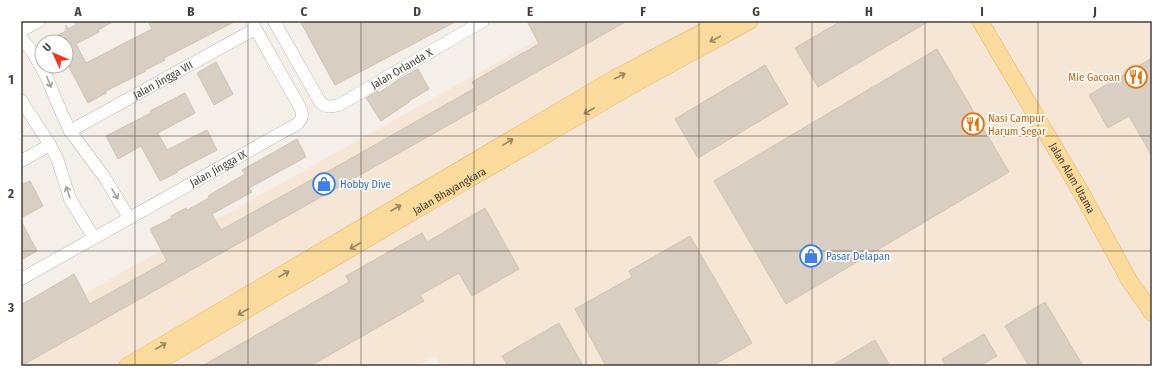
<svg xmlns="http://www.w3.org/2000/svg" width="1173" height="387" font-family="'Fira Sans Condensed',sans-serif">
<style>
.commercial{fill:#f5e6d5}
.building{fill:#d8cec2;stroke:#d0c3b2}
.lines{fill:none;stroke-linecap:round;stroke-linejoin:round}
.minor-casing{stroke:#bfb7ac;stroke-width:13}
.major-casing{stroke:#e0b76b;stroke-width:17}
.minor{stroke:#fff;stroke-width:12}
.major{stroke:#fbdb9b;stroke-width:16}
.oneway{stroke:#988664}
.oneway2{stroke:#a3a09b}
.grid{fill:none;stroke:#474037;stroke-width:1;stroke-opacity:0.55}
.labels{text-anchor:middle;stroke-width:3.5;stroke-linejoin:round;paint-order:stroke}
.street-label{font-size:11px;fill:#474037;stroke:#fff}
.food-label{font-size:11px;fill:#c56008;stroke:#fff;text-anchor:end}
.shop-label{font-size:11px;fill:#366cbe;stroke:#fff;text-anchor:start}
.neatline{fill:none;stroke:#474037;stroke-width:1.5}
.grid-label{font-size:13px;text-anchor:middle;font-weight:bold;fill:#474037}
</style>
<rect width="100%" height="100%" fill="#f4f0e9"/>
<path class="commercial" d="M571,21H1152V366H441L435,356L416,366H21V329Z"/>
<g class="building">
<path d="M74,21H114L98,30L99,32L76,44L86,63L152,29L148,21H236L164,58L165,60L145,70L146,71L106,91V93L88,103L66,61V42H45L66,31V25L68,29L76,25Z"/>
<path d="M300,21H457L335,85Z"/>
<path d="M527,21H627L475,107L477,109L21,366V305L74,274L90,304L167,261L150,229L172,218L171,216L186,208L187,210L209,198L208,196L245,174L242,170L297,139L306,157L249,188L252,192L212,214L221,230L327,171V172L475,88L472,82L539,44Z"/>
<path d="M841,21H929L818,87L795,48Z"/>
<path d="M937,49L1009,172L786,304L714,181Z"/>
<path d="M1152,58V156L1129,116L1108,128L1089,95Z"/>
<path d="M216,62L233,94L214,105L197,73Z"/>
<path d="M765,65L788,104L698,158L675,119Z"/>
<path d="M418,69L429,89L409,101V102L381,121L366,98L378,91L379,93L399,79Z"/>
<path d="M185,93L195,113L158,133L167,150L207,130L217,150L177,171L178,172L160,181L141,146L118,159L106,136L151,113L150,111Z"/>
<path d="M30,181L43,206L21,218V185Z"/>
<path d="M485,208L519,269L472,296L459,273L420,295L424,301L310,366H202L349,282L346,276L422,233L427,242Z"/>
<path d="M21,221L37,251L21,260Z"/>
<path d="M690,236L752,343L712,366H606L575,309L632,277L629,271Z"/>
<path d="M1045,302L1083,366H1029L1005,326Z"/>
<path d="M559,323L583,366H508L502,356Z"/>
<path d="M984,334L997,356L980,366H946L942,359Z"/>
<path d="M875,340L890,366H831Z"/>
</g>
<g class="lines">
<g class="minor-casing">
<g id="minor">
<path id="s1" d="M274,21L320,102C326,108 331,107 339,105L483,21"/>
<path d="M21,31L39,21"/>
<path d="M21,38L32,51L47,78L62,114L70,131L105,178L129,218"/>
<path d="M21,100L50,145L57,158L70,199L94,238"/>
<path id="s2" d="M70,131L255,29"/>
<path d="M21,161L50,145"/>
<path id="s3" d="M21,279L297,124C302,119 303,116 301,109L251,21"/>
</g>
</g>
<g class="major-casing">
<g id="major">
<path id="s4" d="M980,21L1081,192L1129,280L1152,313"/>
<path d="M127,366L615,78L723,21"/>
<path id="s5" d="M151,366L457,186L640,81L750,21"/>
</g>
</g>
<use href="#minor" class="minor"/>
<use href="#major" class="major"/>
</g>
<defs><path id="oneway-shaft" d="M-6 0H5M1.5-3L5.5 0L1.5 3" fill="none" stroke-width="1.6" stroke-linecap="round" stroke-linejoin="round"/></defs>
<g class="oneway">
<use href="#oneway-shaft" transform="translate(715 39) rotate(152)"/>
<use href="#oneway-shaft" transform="translate(620 76) rotate(-27)"/>
<use href="#oneway-shaft" transform="translate(589 111) rotate(150)"/>
<use href="#oneway-shaft" transform="translate(508 142) rotate(-31)"/>
<use href="#oneway-shaft" transform="translate(396 208) rotate(-30)"/>
<use href="#oneway-shaft" transform="translate(355 246) rotate(150)"/>
<use href="#oneway-shaft" transform="translate(284 274) rotate(-30)"/>
<use href="#oneway-shaft" transform="translate(243 312) rotate(150)"/>
<use href="#oneway-shaft" transform="translate(161 346) rotate(-30)"/>
</g>
<g class="oneway2">
<use href="#oneway-shaft" transform="translate(49 82) rotate(67)"/>
<use href="#oneway-shaft" transform="translate(68 192) rotate(-109)"/>
<use href="#oneway-shaft" transform="translate(115 194) rotate(60)"/>
</g>
<path class="grid" d="M135,21V366M248,21V366M361,21V366M474,21V366M586,21V366M699,21V366M812,21V366M925,21V366M1038,21V366M21,136H1152M21,251H1152"/>
<defs>
<g id="restaurant-ring" transform="scale(1.15)"><circle r="9.5" fill="#fff" stroke="#e8710a" stroke-width="1.5"/><path d="M-5-6h1v4h1v-4h1v4h1v-4h1v5L-1.5 .5V6h-2V.5L-5-1ZM5-6V6H3V1.5H1.5Q1.5-4 5-6Z" fill="#e8710a"/></g>
<g id="shop-ring" transform="scale(1.15)"><circle r="9.5" fill="#fff" stroke="#3f7fe0" stroke-width="1.5"/><path d="M-5-2.5h2.3a2.7 3.5 0 0 1 5.4 0H5L5.5 6h-11ZM-1.5-2.5h3a1.5 2.3 0 0 0-3 0Z" fill="#3f7fe0"/></g>
</defs>
<g fill-rule="evenodd">
<use href="#restaurant-ring" x="1136" y="77"/>
<use href="#restaurant-ring" x="973" y="124"/>
<use href="#shop-ring" x="324" y="184"/>
<use href="#shop-ring" x="811" y="256"/>
</g>
<g class="labels">
<g class="street-label">
<text dy="4" stroke="none"><textPath href="#s1" startOffset="186">Jalan Orlanda X</textPath></text>
<text dy="4" stroke="none"><textPath href="#s2" startOffset="106">Jalan Jingga VII</textPath></text>
<text dy="4" stroke="none"><textPath href="#s3" startOffset="226">Jalan Jingga IX</textPath></text>
<text dy="4" stroke="none"><textPath href="#s4" startOffset="182">Jalan Alam Utama</textPath></text>
<text dy="4" stroke="none"><textPath href="#s5" startOffset="346">Jalan Bhayangkara</textPath></text>
</g>
<g class="food-label">
<text x="1120" y="81">Mie Gacoan</text>
<text x="988" y="122" text-anchor="start">Nasi Campur<tspan x="988" dy="13">Harum Segar</tspan></text>
</g>
<g class="shop-label">
<text x="340" y="188">Hobby Dive</text>
<text x="826" y="260">Pasar Delapan</text>
</g>
</g>
<rect width="1173" height="387" fill="none" stroke="#ffffff" stroke-width="44"/>
<g transform="translate(54 54) rotate(314)"><circle r="19" fill="#ffffff" stroke="#b5b3af"/>
<path d="M0-3L7 15L0 10L-7 15Z" fill="#f33721"/>
<text y="-6" font-size="11" font-weight="bold" text-anchor="middle" fill="#474037">U</text>
</g>
<rect x="22" y="22" width="1129" height="343" class="neatline"/>
<g class="grid-label">
<text x="78" y="16">A</text>
<text x="191" y="16">B</text>
<text x="304" y="16">C</text>
<text x="417" y="16">D</text>
<text x="530" y="16">E</text>
<text x="643" y="16">F</text>
<text x="756" y="16">G</text>
<text x="869" y="16">H</text>
<text x="982" y="16">I</text>
<text x="1095" y="16">J</text>
<text x="11" y="84">1</text>
<text x="11" y="198">2</text>
<text x="11" y="312">3</text>
</g>
</svg>
